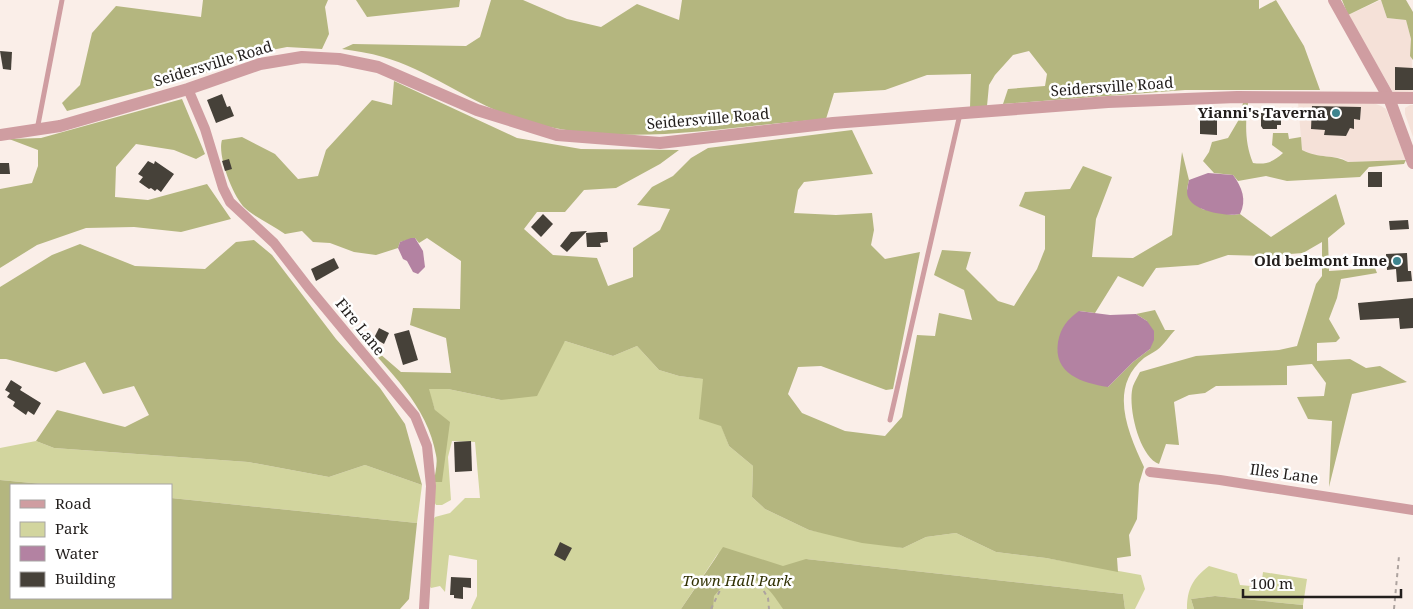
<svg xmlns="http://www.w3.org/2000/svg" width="1413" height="609" font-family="'Noto Serif',serif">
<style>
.built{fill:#f5e1d8}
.green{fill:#d2d59e}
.forest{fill:#b4b67f}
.water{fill:#b382a2}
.building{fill:#464139}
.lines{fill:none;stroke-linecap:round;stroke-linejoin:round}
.path{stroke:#ada39f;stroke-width:2;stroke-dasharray:4 4;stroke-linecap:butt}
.service{stroke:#cf9da1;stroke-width:5}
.minor{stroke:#cf9da1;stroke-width:10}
.tertiary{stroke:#cf9da1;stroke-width:12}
.poi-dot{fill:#3e848e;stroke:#fff;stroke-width:2}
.labels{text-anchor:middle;stroke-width:5;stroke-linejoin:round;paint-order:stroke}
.street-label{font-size:15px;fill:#221e1c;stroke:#fff}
.poi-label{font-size:15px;font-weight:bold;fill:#221e1c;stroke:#fff;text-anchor:end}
.park-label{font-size:15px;font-style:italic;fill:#313104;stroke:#fff}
</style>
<rect width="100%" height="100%" fill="#faeee8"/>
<g class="built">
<path d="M1381,0L1387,18L1406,20L1411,39L1413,94L1393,92L1348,15Z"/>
<path d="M1298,102H1371L1381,106L1386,109L1406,160L1348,162L1342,158L1315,156L1302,150Z"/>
<path d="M1410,105H1413V137L1405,114V108Z"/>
</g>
<g class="green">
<path d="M565,341L613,356L637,346L659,370L679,376L704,379L729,446L753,466L752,497L765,509L809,530L903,548L926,537L956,533L996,552L1046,558L1141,575L1145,589L1135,609H1125L1123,594L806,559L919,609H690L719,552L681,609H471L477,596V560L449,555L445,592L440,586L431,588L428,584L431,524L435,517L450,513L465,498H480L475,442L452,441L448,457L451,500L442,505H436L433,500L434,482H441L435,410L428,389H448L501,400Z"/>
<path d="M36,441L54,448L248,462L329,477L365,465L422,485L417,523L171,498V485H53L0,480V448Z"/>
<path d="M1209,566L1237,574L1240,585L1261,587L1263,572L1307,579L1303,605L1215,596L1191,599L1194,609H1187C1187,589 1193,578 1209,566Z"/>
</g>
<g class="forest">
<path d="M203,0H328L325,7L329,34L322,49L287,47L251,54L195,77L67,111L62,103L80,85L92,33L116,6L201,17Z"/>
<path d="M356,0H460L459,7L367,17Z"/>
<path d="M491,0H523L567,19L601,27L637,4L679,20L682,0H1259V9L1276,0L1304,46L1320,90H1185L1003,104L1008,89L1045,86L1047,74L1029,51L1013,55L995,75L989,85L987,106L970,108L971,74L927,75L885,90L834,93L826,119C724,126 614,152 513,117C469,102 427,69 383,57C370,53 355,51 342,49L353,44L466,46L480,37Z"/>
<path d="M1342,0H1379L1348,15Z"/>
<path d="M1381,0H1406L1413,12V60L1410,56L1411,39L1406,20L1387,18Z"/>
<path d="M394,81L517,138L581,149L679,150L660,164L616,188L584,190L565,212H537L524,229L553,255L597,258L608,286L633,277V248L660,230L670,209L637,205L652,187L673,176L691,158L708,148L852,130L873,174L804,182L798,190L794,213L836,215L872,213L874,230L871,245L885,259L920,252L893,389L886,390L821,366L798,367L788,394L802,413L845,431L885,436L902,417L917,335L935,336L939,313L972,320L964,290L934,275L942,250L971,252L966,269L998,301L1014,306L1037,269L1045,249V216L1019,206L1025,192L1070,189L1083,166L1112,177L1096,219L1092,257L1133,258L1172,235L1182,152L1189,180L1187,189L1202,209L1232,215L1240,214L1271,237L1336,194L1345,224L1328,238L1329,271L1375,268L1377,273L1341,279L1337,298L1329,319L1340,338L1336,342L1317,343V361L1350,359L1366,368L1380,366L1407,382L1352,394L1329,487L1332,421L1308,419L1297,397L1324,396L1326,383L1312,364L1287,366V385L1216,386L1205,393L1189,395L1174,402L1179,445L1166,444L1159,464C1139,457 1127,405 1133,386C1135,381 1138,376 1140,372L1196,356L1279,350L1297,346L1316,284L1322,276V242L1303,253L1265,256L1228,255L1198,265L1156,268L1143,287L1118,276L1095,313L1079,311L1108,387L1133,362L1150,349L1147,321L1136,314L1155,310L1165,330H1175C1169,336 1164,345 1157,350C1153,353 1148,355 1144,358C1108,388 1128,432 1144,467L1139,484L1137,519L1129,535L1131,556L1117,558L1118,572L1046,558L996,552L956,533L926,537L903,548L862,543L809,530L765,509L752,497L753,466L729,446L721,426L699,419L703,379L679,376L659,370L637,346L613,356L565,341L537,396L501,400L448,389H429L435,410L450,422L442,482H434C435,473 438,463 436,455C428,406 388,370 357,334L401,372L451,373L446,338L410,325L413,308L460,309L461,261L427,238L419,243L415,238L400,242L398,248L376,255L354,252L330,243L313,242L302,231L285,234C273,225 256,218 245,208C233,197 217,155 222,140L242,137L275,154L298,179L318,176L326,150L372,100L392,105Z"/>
<path d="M182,99L205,154L196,159L174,150L136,144L116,167L115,197L148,200L207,184L231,219L181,232L134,227L86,228L37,245L0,268V189L32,183L38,166V150L9,139L41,138Z"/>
<path d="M1243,103H1248C1245,124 1245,144 1253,163C1266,165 1273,162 1283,153L1272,145L1273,133H1288L1289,139L1301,137L1302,150C1319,159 1334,154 1348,162L1406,160L1404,164L1369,167L1360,177L1287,181L1266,176L1238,181L1233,175L1214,173L1203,161L1209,152L1212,142L1228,138L1238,121Z"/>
<path d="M254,240L272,255L336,339L380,388L405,424L422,485L365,465L329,477L248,462L54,448L36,441L57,410L125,427L149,415L134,386L103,394L85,362L56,372L6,359H0V287L52,255L80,244L135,266L205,269L236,242Z"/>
<path d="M0,480L53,485H11V598H171V498L417,523L409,599L400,609H0Z"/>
<path d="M723,547L783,566L806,559L1123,594L1125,609H783C767,585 759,575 729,579L714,596L713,609H681Z"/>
<path d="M1215,596L1303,605V609H1194L1191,599Z"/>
</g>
<g class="water">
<path d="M1208,173L1233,175C1242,187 1247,200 1240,214C1227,217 1193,211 1188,197C1186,192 1188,185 1189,180Z"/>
<path d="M411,238H415L423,251L425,267L418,274L413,272L407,261L403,259L398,248L400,242Z"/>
<path d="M1079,311L1110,315L1136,314L1147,321L1154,331V340L1150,349L1133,362L1108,387C1082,383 1053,374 1058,342C1061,327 1067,320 1079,311Z"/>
</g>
<g class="building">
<path d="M0,51L12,52L11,70L3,69Z"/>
<path d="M1395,67L1413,68V90H1395Z"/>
<path d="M222,94L227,107L230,106L234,116L216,123L207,100Z"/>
<path d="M1312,106L1361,107L1360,120L1354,119V129L1350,128L1346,136L1324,135L1325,130L1311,129Z"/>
<path d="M1281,112V125H1277V129H1263L1261,126V113Z"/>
<path d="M1200,120H1217V135L1200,134Z"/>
<path d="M229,159L232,169L225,171L222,161Z"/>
<path d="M148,161L154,164L155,161L174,174L161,192L157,189L155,191L151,188L149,189L139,182L143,177L138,174Z"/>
<path d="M0,163H9L10,174H0Z"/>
<rect x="1368" y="172" width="14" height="15"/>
<path d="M543,214L553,224L541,237L531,227Z"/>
<path d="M1408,220L1409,229L1390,230L1389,221Z"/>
<path d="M587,231L567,252L560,246L571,232Z"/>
<path d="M599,232H607L608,242L600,243L601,247H587L586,233Z"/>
<path d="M1407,253L1408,271H1411L1412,281L1397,282L1396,269L1387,270L1386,254Z"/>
<path d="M334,258L339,268L316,281L311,269Z"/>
<path d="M1413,298V328L1400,329L1399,318L1360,320L1358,303Z"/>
<path d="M379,328L389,333L384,344L374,338Z"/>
<path d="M409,330L418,360L403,365L394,334Z"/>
<path d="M11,380L22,387L20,390L41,403L34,415L28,411L26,415L13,406L15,402L7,397L10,393L5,390Z"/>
<path d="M471,441L472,471L455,472L454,442Z"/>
<path d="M560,542L572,548L565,561L554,555Z"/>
<path d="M451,577L471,578V588L463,587V599L454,598V595H450Z"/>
</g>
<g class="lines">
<g class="path">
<path d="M711,609L723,584L735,580L762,588L768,598L769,609"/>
<path d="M1394,609L1399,556"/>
</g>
<g class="service">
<path d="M37,130L62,0"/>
<path d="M890,420L960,114"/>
</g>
<g class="minor">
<path d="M188,89L205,129L223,188L230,202L274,243L308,287L415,416L427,446L431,486L424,609"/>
<path d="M1150,472L1220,480L1413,510"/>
</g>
<g class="tertiary">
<path d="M1334,0L1389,98L1413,163"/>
<path d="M0,135L60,126L188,89L260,64L302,57L339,59L378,67L477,110L557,135L660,143L833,123L1108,102L1237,97L1413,98"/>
</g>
</g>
<g class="poi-dot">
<circle cx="1336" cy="113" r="5"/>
<circle cx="1397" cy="261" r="5"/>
</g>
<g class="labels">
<g class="street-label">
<text transform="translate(213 64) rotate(-17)" y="5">Seidersville Road</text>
<text transform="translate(1112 87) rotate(-4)" y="5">Seidersville Road</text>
<text transform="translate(708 119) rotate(-5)" y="5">Seidersville Road</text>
<text transform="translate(360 327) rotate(51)" y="5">Fire Lane</text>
<text transform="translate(1284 474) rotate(8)" y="5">Illes Lane</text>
</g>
<g class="poi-label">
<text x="1326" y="118">Yianni's Taverna</text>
<text x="1387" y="266">Old belmont Inne</text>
</g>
<g class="park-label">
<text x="737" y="586">Town Hall Park</text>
</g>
</g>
<rect x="10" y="484" width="162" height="115" fill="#ffffff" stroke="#a7a5a4"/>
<rect x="20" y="500" width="25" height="8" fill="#cf9da1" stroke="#a7a5a4"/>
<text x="55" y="509" font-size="15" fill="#221e1c">Road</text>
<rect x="20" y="522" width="25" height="15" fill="#d2d59e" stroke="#a7a5a4"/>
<text x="55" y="534" font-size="15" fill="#221e1c">Park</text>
<rect x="20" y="546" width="25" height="15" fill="#b382a2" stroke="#a7a5a4"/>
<text x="55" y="559" font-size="15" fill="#221e1c">Water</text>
<rect x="20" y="572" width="25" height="15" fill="#464139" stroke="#a7a5a4"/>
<text x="55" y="584" font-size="15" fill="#221e1c">Building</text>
<path d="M1243 589v8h158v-8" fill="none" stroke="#221e1c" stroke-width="2.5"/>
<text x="1250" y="589" font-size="15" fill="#221e1c" stroke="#ffffff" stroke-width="4" paint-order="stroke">100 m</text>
</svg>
